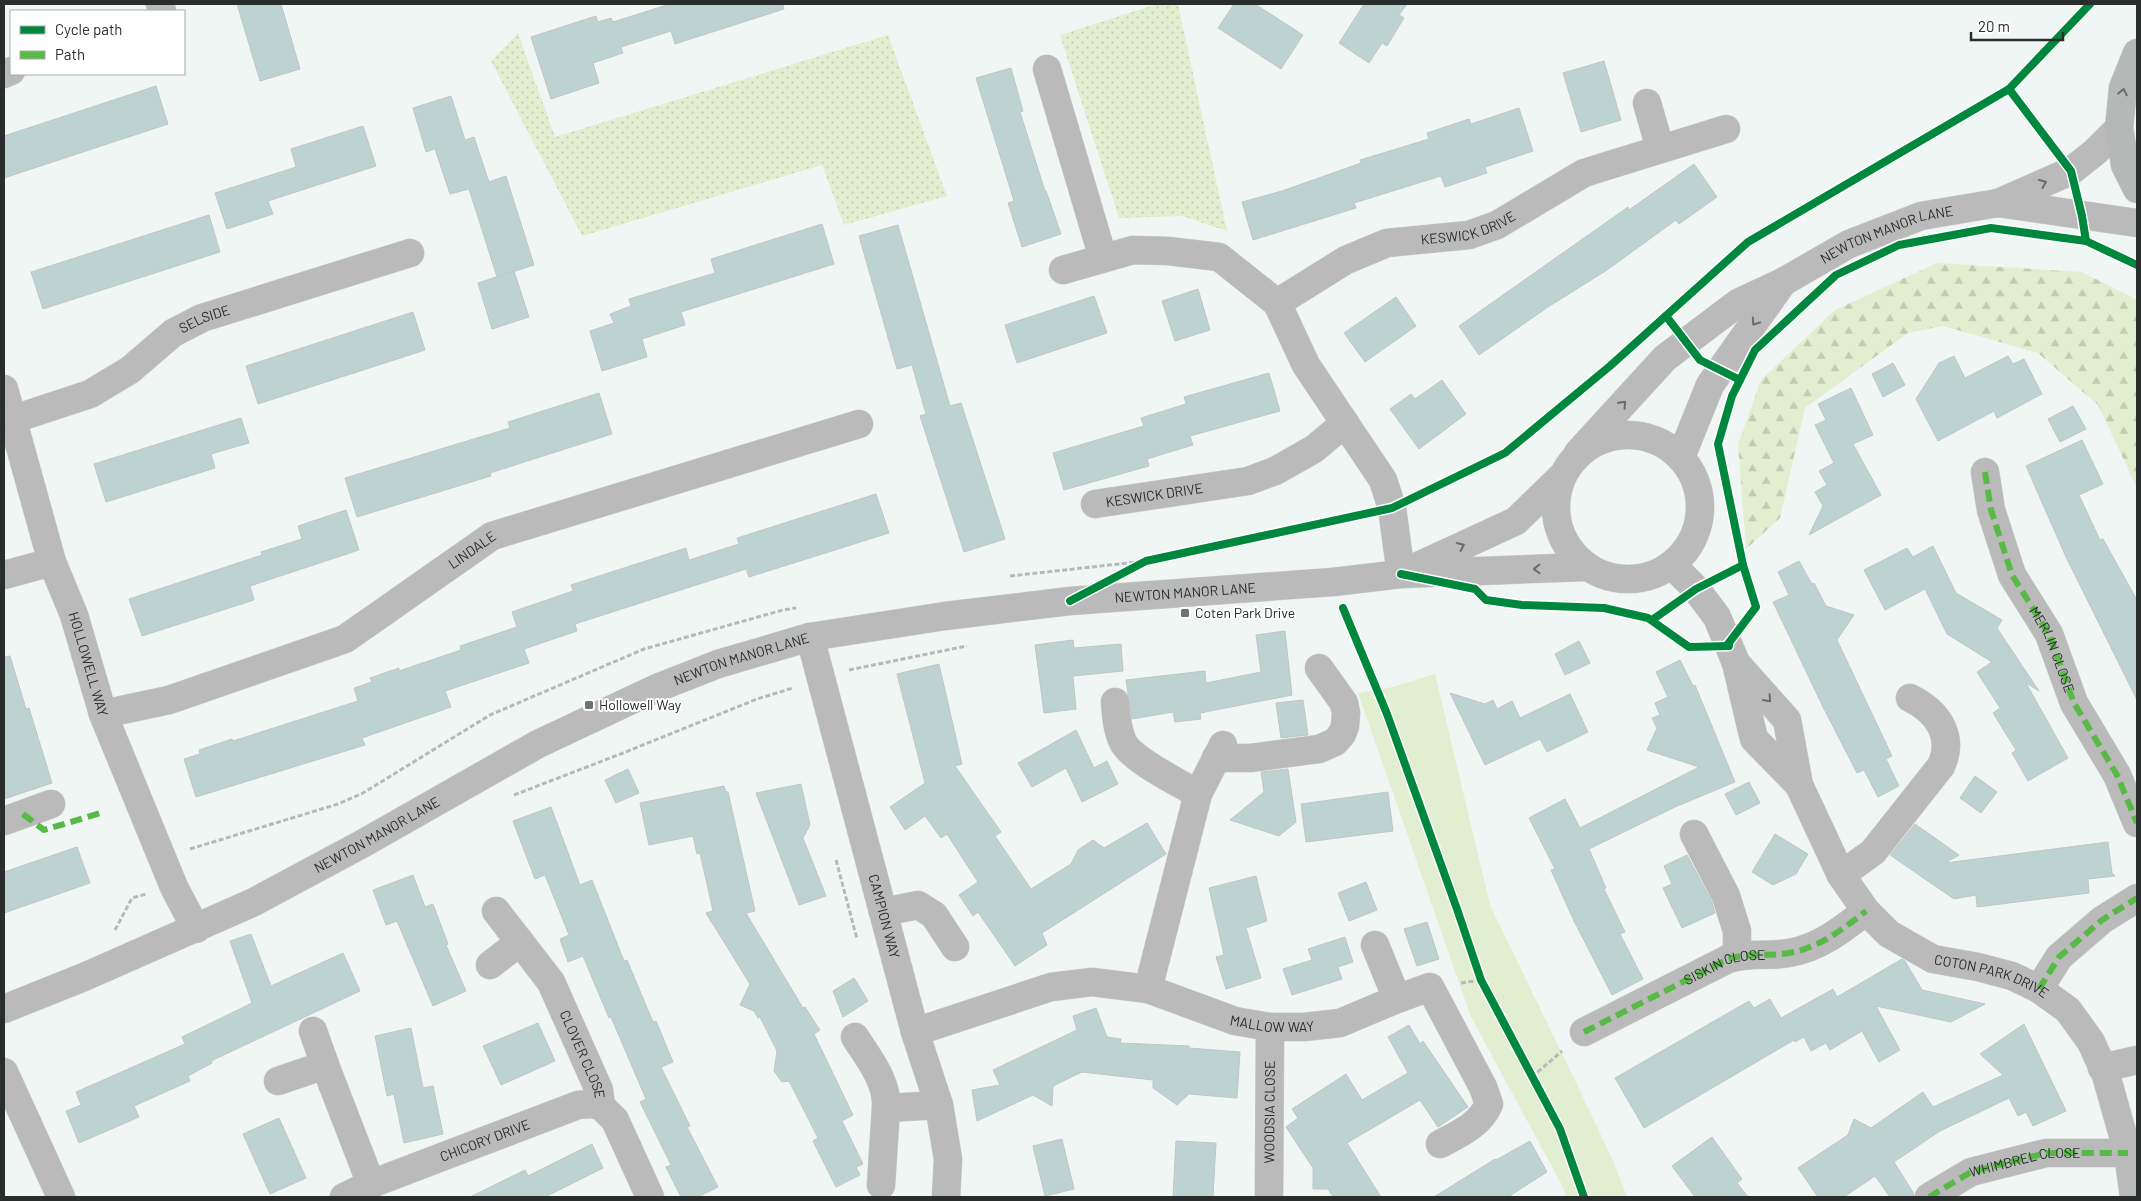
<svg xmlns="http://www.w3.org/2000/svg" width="2141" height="1201" font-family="Barlow,sans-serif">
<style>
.grass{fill:url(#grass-dots)}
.forest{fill:url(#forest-firs)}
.green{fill:#e2eed0}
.building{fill:#bdd3d1;stroke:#c1c6c4}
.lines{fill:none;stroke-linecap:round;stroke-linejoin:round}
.minor-casing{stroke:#cdd1cf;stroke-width:29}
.highway-casing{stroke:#cdd1cf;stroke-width:29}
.path{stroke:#b6b9b8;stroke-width:3;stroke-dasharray:5 2.5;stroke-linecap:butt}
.minor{stroke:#b9bab9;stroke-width:28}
.highway{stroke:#b4b8b6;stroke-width:28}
.quiet{stroke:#58b947;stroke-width:6;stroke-dasharray:12 6;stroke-linecap:butt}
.cycleway-casing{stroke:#fff;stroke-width:11}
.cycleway{stroke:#00873e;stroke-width:8}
.oneway{stroke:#686c6a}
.oneway2{stroke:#6a6c6b}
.poi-dot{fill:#6f7372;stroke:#fff;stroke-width:2}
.labels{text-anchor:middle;stroke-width:4;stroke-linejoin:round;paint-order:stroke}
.street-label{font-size:14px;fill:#292d2c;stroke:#fff}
.poi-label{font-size:14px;fill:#292d2c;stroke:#fff;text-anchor:start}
</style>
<defs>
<pattern id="grass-dots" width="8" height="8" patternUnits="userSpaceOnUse" patternTransform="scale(1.25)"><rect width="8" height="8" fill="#e2eed0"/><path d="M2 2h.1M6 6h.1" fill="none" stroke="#c2ccb3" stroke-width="1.8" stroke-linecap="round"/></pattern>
<pattern id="forest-firs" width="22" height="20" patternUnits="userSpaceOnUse" patternTransform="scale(1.25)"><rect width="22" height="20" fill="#e2eed0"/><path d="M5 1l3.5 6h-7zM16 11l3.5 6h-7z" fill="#c2ccb3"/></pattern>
</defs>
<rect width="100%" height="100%" fill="#f0f6f3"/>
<g class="grass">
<path d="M1157,4H1178L1227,231L1182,216L1119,218L1060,35Z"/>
<path d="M518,33L555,137L888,35L947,196L844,225L822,165L582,236L491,61Z"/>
</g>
<path class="forest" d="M1937,263L2082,272L2137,300V488L2098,405L2038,353L1943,326L1908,333L1805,408L1780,518L1746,549L1738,444L1761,380L1835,310Z"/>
<path class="green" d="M1435,674L1490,905L1582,1095L1614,1163L1627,1197H1566L1563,1187L1471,1017L1358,693L1393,687Z"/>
<g class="building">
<path d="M237,4H281L300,69L260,81Z"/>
<path d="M670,4H783L784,9L675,44L671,31L621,47L623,53L593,63L599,83L551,99L531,37L596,16L598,22L611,18L613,22Z"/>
<path d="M1234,4H1255L1303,35L1281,69L1218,28Z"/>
<path d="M1364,4H1407L1399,15L1404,18L1387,46L1382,43L1369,63L1339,43Z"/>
<path d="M1604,61L1621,120L1581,132L1563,73Z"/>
<path d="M1011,68L1023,111L1020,112L1045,191H1046L1061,234L1022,247L1008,203L1014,201L976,78Z"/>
<path d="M156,86L168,124L4,178V136Z"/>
<path d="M451,96L465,140L474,137L489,182L506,176L534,265L497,277L469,189L450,194L435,149L426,152L413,108Z"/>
<path d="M1519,108L1533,151L1485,167L1487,173L1445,187L1441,176L1354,203L1356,208L1253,240L1242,202L1282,191L1361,163L1360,160L1429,139L1427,133L1469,119L1471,124Z"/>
<path d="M363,126L376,166L268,201L273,214L227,229L215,193L296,167L291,149Z"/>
<path d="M1694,164L1717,197L1679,224L1676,220L1607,270L1548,307L1479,355L1459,326L1628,207L1629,210Z"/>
<path d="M209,215L220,252L43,309L31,272Z"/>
<path d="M822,224L834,264L681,312L685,325L642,339L647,357L602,371L590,331L614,323L610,314L631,306L629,299L715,273L711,259Z"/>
<path d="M898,225L950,406L961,403L1005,539L964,552L920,416L926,414L912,365L897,369L859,236Z"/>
<path d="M514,271L529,317L492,329L478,283Z"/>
<path d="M1198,289L1210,330L1175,341L1162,301Z"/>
<path d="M1094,296L1107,333L1017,363L1005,325Z"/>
<path d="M1396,297L1416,326L1365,362L1344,333Z"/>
<path d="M413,312L425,350L258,404L246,366Z"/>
<path d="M1954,356L1965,378L2008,356L2013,364L2024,359L2042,394L1997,418L1994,411L1938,441L1916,399L1939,363Z"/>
<path d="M1893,363L1905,385L1883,397L1872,374Z"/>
<path d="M1269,373L1280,411L1190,436L1193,445L1147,459L1149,466L1064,490L1053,453L1144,426L1141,418L1186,404L1184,397Z"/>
<path d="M1442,380L1466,414L1419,449L1390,409L1411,394L1415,399Z"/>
<path d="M1851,388L1873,435L1853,444L1881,495L1809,535L1823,506L1815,492L1827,485L1819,471L1834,463L1815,425L1826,420L1818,404Z"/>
<path d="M599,393L612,434L490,473L491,476L357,517L345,478L510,428L508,422Z"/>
<path d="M2073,406L2086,429L2060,442L2048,419Z"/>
<path d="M241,418L249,443L211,454L215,468L106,502L94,464Z"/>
<path d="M2082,440L2103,484L2079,495L2100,540L2103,539L2137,600V700L2066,557L2026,466Z"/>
<path d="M876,494L889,533L749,577L746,569L575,624L577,631L524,649L529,663L445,691L451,707L362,738L365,745L196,797L184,759L200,754L199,750L232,739L233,741L358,701L354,688L372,682L370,678L399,668V671L461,650L460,646L517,627L512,612L573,591L571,585L686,548L689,560L739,544L737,538Z"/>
<path d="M346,510L359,550L250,586L254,600L142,636L129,599L262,555L261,552L302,539L298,526Z"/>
<path d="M1933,546L1956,593L2002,620L1997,628L2039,691L2026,683L2068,758L2028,781L2012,753L2016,750L1993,713L2000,708L1977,672L1992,662L1947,634L1925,589L1885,610L1864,570L1907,548L1913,557Z"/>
<path d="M1799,561L1812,584L1814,583L1826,606L1854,615L1837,640L1892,756L1886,759L1899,786L1878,797L1864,770L1857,773L1823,707L1773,602L1789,595L1778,572Z"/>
<path d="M1285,631L1292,695L1200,713L1201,719L1175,722L1173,712L1132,719L1126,680L1205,671L1206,683L1261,672L1256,635Z"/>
<path d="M1073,640L1074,648L1121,644L1123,671L1073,676L1076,709L1044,713L1035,645Z"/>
<path d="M1579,641L1590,663L1565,675L1555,654Z"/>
<path d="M10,656L26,709L29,708L52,783L4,799V657Z"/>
<path d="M1680,660L1693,686L1695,685L1735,782L1675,807L1589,849L1606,888L1604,889L1625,932L1620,934L1643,979L1612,995L1574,921L1551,870L1555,869L1529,818L1565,799L1580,828L1699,767L1647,750L1657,728L1652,718L1660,715L1655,703L1668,697L1656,672Z"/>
<path d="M939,664L962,764L955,766L1001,832L995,836L1031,889L1071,864L1078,850L1093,840L1104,848L1147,823L1166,854L1042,933L1047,945L1015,966L978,912L973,916L959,895L978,882L947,834L941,838L925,816L905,830L890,807L925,783L897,674Z"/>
<path d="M1450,693L1485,704L1493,700L1497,709L1512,701L1520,718L1570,694L1588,732L1547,752L1540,739L1485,765Z"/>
<path d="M1303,700L1308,735L1281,738L1276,703Z"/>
<path d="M1076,730L1094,768L1107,761L1118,784L1082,802L1066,768L1032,787L1018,763Z"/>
<path d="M628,769L639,793L616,803L605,780Z"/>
<path d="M1288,769L1296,822L1279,836L1230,820L1264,792L1261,772Z"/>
<path d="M1975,776L1997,792L1981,813L1960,798Z"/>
<path d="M1749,782L1760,803L1736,815L1725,794Z"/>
<path d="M801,784L810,825L803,838L826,896L799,905L756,793Z"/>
<path d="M724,786L726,792H728L755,911L746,913L803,1008L805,1007L820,1030L814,1034L853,1115L842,1121L863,1164L856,1167L860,1175L836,1187L813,1141L818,1138L789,1081L782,1082L774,1071L777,1051L760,1017L758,1018L754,1011L740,1005L750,984L706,913L713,911L700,853L697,854L693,836L649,845L640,803Z"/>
<path d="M1388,792L1393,831L1306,842L1301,804Z"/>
<path d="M551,807L580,885L592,880L624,961L627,960L653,1022L656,1021L673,1062L661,1067L690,1126L687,1127L718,1187L698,1197H681L666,1167L671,1165L640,1102L646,1099L611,1017L609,1018L583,956L568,962L560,939L569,935L545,875L535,879L513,821Z"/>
<path d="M1915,824L1959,855L1945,863L2108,842L2112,873L2115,876L2088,879L2089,893L1977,907L1976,895L1954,899L1890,855Z"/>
<path d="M1775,834L1808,854L1796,874L1773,885L1752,872Z"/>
<path d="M77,847L90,883L4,913V872Z"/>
<path d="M1687,855L1712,902L1715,913L1682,928L1663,888L1672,884L1664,866Z"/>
<path d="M413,875L425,907L433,904L448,944L446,945L466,991L433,1006L397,921L386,925L373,890Z"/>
<path d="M1256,876L1267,921L1246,928L1261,978L1226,989L1216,957L1224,955L1209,888Z"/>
<path d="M1366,882L1377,910L1349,921L1338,893Z"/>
<path d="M1427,922L1439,959L1417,966L1404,929Z"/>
<path d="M251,934L271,986L343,953L360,991L211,1061L212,1063L188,1076L190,1081L134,1106L139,1117L79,1143L66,1111L81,1105L76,1092L185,1044L182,1037L252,1003L230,941Z"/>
<path d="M1345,937L1353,962L1338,967L1342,979L1292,995L1283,969L1312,960L1308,949Z"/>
<path d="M1902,959L1905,961L1922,990L1985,1004L1951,1022L1876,1006L1900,1050L1879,1062L1862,1031L1830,1050L1826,1043L1811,1051L1804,1037L1795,1042L1794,1040L1644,1128L1615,1078L1749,1001L1754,1008L1770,999L1781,1018L1833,989L1837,997Z"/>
<path d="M854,978L868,1001L843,1017L833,991Z"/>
<path d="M1096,1008L1107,1037L1121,1039L1120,1043L1189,1046V1048L1240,1052L1237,1098L1189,1094L1177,1105L1153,1088V1080L1082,1072L1053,1086L1052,1106L1033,1095L977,1121L972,1090L1000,1085L993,1070L1077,1030L1073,1016Z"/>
<path d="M538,1023L555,1061L501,1085L483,1046Z"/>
<path d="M2024,1024L2066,1111L2033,1126L2026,1112L2018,1116L2009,1098L1940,1131L1894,1162L1914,1194L1913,1197H1890L1875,1176L1844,1197H1818L1798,1168L1848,1135L1854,1119L1871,1128L1923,1092L1933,1107L2003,1075L1980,1054Z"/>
<path d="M1409,1025L1420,1044L1423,1041L1468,1107L1438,1127L1420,1100L1347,1143L1381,1197H1333L1328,1189H1313V1168L1286,1127L1298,1118L1292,1109L1346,1074L1362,1100L1408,1073L1388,1037Z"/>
<path d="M411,1028L423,1088L433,1086L443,1134L404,1143L394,1094L387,1096L375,1036Z"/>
<path d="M279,1118L306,1178L270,1194L243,1134Z"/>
<path d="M1712,1137L1742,1179L1737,1183L1748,1197H1695L1672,1166Z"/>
<path d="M1062,1139L1074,1189L1045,1196L1033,1146Z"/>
<path d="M1176,1141L1216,1143L1213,1197H1173Z"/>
<path d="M1530,1141L1547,1172L1508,1197H1434L1495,1159L1496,1160Z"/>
<path d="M592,1144L603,1168L545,1197H470L525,1170L528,1176Z"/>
</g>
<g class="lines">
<g class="minor-casing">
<g id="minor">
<path d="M160,4L162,11"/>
<path d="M1047,69L1103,258"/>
<path d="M4,74L11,71"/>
<path d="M1647,103L1660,148"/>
<path d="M1998,203L2137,223"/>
<path id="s1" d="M1063,270L1133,250L1168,251L1219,257L1277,303L1346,260L1387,243L1469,235L1497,225L1584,173L1726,129"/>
<path d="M1277,303L1306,365L1383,480L1392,508L1401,574"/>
<path id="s2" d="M4,389L52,562L74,615L103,714L174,887L196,929"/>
<path id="s3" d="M14,419L90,394L130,370L173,333L202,318L410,253"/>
<circle cx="1628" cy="507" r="72"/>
<path id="s4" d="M1578,453L1665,358L1738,303L1783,282L1849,244L1921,216L1998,203L2071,171L2095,152L2119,128"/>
<path d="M1681,457L1710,385L1783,282"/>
<path d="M1985,472L1991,510L2012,575L2049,634L2074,703L2117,775L2137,823"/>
<path id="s5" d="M1095,504L1248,481L1275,471L1314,449L1345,423"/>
<path d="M1672,565L1696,589L1717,617L1736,663L1754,739L1799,785"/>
<path d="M1414,568L1516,521L1560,478"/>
<path d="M4,575L52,562"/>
<path id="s6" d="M810,637L915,1032L939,1105L948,1159L946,1197"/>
<path id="s7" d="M1736,663L1787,720L1799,785L1841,875L1866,911L1889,934L1933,959L1978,967L2012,976L2039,989L2068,1010L2091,1042L2106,1075L2128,1153L2134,1197"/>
<path d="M1115,702C1116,715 1117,728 1122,740C1129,759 1180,783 1198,794"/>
<path id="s8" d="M103,714L169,700L345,639L492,536L859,424"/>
<path d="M1216,758H1251L1319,749L1335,742L1342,734L1345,726L1346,713L1344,703L1319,668"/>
<path d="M4,821L51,804"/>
<path d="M1694,834L1726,896L1737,931V956"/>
<path d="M1841,875L1873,852L1941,766C1955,736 1937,711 1910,698"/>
<path id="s9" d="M496,911L551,982L599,1090L601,1106L615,1120L650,1197"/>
<path d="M883,912L918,905L934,915L955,947"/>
<path d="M1375,945L1397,999"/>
<path d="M490,965L520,942"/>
<path d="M1148,989L1198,794L1223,745"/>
<path d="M2039,989L2059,957L2102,920L2137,898"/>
<path id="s10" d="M4,1009L84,977L254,902L362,844L538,744L657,688L718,664L810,637L945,616L1070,601L1333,582L1401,574L1586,567"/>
<path d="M313,1031L325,1065L371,1184"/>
<path id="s11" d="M915,1032L1051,987L1092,982L1148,989L1235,1021L1270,1027H1304L1340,1023L1397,999L1430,987L1483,1087L1489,1104C1480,1125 1459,1134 1440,1144"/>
<path id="s12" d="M1584,1032L1728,959C1752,952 1768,957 1789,953C1819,948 1843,929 1866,911"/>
<path d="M855,1037C869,1059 888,1082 886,1108"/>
<path d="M2102,1068L2137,1060"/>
<path d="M4,1072L61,1197"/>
<path d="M278,1081L325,1065"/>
<path d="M881,1185L886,1108L939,1105"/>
<path id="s13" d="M344,1197L371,1184L578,1105L592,1104L601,1106"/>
<path id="s14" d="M1269,1197L1270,1027"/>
<path id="s15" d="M1929,1197L1971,1172L2046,1153H2128"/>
</g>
</g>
<g class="highway-casing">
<path id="highway" d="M2137,53L2123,88L2119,128L2125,165L2137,189"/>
</g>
<g class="path">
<path d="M1010,576L1146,561"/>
<path d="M849,670L967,646"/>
<path d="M514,795L623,753L757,699L793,688"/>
<path d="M190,849L338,804L363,793L490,715L644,649L783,610L796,608"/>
<path d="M836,860L857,939"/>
<path d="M115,930L132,898L146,894"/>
<path d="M1461,983L1481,980"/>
<path d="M1532,1077L1562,1051"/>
</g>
<use href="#minor" class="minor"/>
<use href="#highway" class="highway"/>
<g class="quiet">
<path id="s16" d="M1985,472L1991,510L2012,575L2049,634L2074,703L2117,775L2137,823"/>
<path d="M23,814L44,830L104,812"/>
<path d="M2039,989L2059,957L2102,920L2137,898"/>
<path d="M1584,1032L1728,959C1752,952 1768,957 1789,953C1819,948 1843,929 1866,911"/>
<path d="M1929,1197L1971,1172L2046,1153H2128"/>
</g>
<g class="cycleway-casing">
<g id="cycleway">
<path d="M2009,89L2071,171L2082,216L2086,241L2137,265"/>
<path d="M1666,316L1700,360L1740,380"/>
<path d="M1401,574L1475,589L1486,600L1522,605L1604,608L1648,618L1689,647L1729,646"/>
<path d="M1070,601L1146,561L1392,508L1505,453L1610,366L1748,242L2009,89L2090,4"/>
<path d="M1343,608L1387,714L1457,909L1481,980L1560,1129L1584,1197"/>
<path d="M1652,620L1696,589L1743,565"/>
<path d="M1728,644L1756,607L1743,565L1718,444L1732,396L1755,350L1836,275L1899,245L1991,228L2086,241"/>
</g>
</g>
<use href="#cycleway" class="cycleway"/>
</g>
<defs><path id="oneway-chevron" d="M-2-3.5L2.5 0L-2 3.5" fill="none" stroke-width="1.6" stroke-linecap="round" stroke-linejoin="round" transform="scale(1.25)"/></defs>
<use class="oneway" href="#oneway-chevron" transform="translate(2123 92) rotate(-79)"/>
<g class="oneway2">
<use href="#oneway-chevron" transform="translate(2043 183) rotate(-24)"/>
<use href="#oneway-chevron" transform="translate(1755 322) rotate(125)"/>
<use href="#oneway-chevron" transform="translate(1623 404) rotate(-47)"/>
<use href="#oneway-chevron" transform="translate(1461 546) rotate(-25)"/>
<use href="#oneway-chevron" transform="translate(1537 569) rotate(178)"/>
<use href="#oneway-chevron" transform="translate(1768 699) rotate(48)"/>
</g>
<g class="poi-dot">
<rect x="1180" y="608" width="10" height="10" rx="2.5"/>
<rect x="584" y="700" width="10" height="10" rx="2.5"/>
</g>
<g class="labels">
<g class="street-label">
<text dy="5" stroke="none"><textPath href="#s1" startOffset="442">KESWICK DRIVE</textPath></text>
<text dy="5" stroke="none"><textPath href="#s4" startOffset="385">NEWTON MANOR LANE</textPath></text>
<text dy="5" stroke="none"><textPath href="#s3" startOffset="218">SELSIDE</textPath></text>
<text dy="5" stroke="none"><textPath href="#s5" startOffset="60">KESWICK DRIVE</textPath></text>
<text dy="5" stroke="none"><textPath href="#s8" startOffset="409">LINDALE</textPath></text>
<text dy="5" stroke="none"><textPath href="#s10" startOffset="1268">NEWTON MANOR LANE</textPath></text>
<text dy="5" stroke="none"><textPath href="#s16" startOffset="192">MERLIN CLOSE</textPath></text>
<text dy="5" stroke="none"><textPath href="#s10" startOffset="818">NEWTON MANOR LANE</textPath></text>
<text dy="5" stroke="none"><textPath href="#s2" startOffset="288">HOLLOWELL WAY</textPath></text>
<text dy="5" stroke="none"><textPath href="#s10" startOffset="412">NEWTON MANOR LANE</textPath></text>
<text dy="5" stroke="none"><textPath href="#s6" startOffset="289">CAMPION WAY</textPath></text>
<text dy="5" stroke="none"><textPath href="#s12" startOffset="156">SISKIN CLOSE</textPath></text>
<text dy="5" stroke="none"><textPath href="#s7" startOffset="430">COTON PARK DRIVE</textPath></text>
<text dy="5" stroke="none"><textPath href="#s11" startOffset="371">MALLOW WAY</textPath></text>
<text dy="5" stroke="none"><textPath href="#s9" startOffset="169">CLOVER CLOSE</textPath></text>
<text dy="5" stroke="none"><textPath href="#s14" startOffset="85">WOODSIA CLOSE</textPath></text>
<text dy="5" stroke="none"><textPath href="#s13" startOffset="152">CHICORY DRIVE</textPath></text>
<text dy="5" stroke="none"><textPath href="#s15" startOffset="104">WHIMBREL CLOSE</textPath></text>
</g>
<g class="poi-label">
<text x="1195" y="618">Coten Park Drive</text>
<text x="599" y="710">Hollowell Way</text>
</g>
</g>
<rect width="2141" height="1201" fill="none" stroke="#292d2c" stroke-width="10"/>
<rect x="10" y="10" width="175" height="65" fill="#ffffff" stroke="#a9abab"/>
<rect x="20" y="26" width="25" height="8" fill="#00873e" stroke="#a9abab"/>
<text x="55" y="35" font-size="15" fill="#292d2c">Cycle path</text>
<rect x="20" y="51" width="25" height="8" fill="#58b947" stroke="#a9abab"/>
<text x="55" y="60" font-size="15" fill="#292d2c">Path</text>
<path d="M1971 32v8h92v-8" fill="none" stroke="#292d2c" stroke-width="2.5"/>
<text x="1978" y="32" font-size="15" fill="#292d2c" stroke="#ffffff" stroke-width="4" paint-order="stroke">20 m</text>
</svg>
